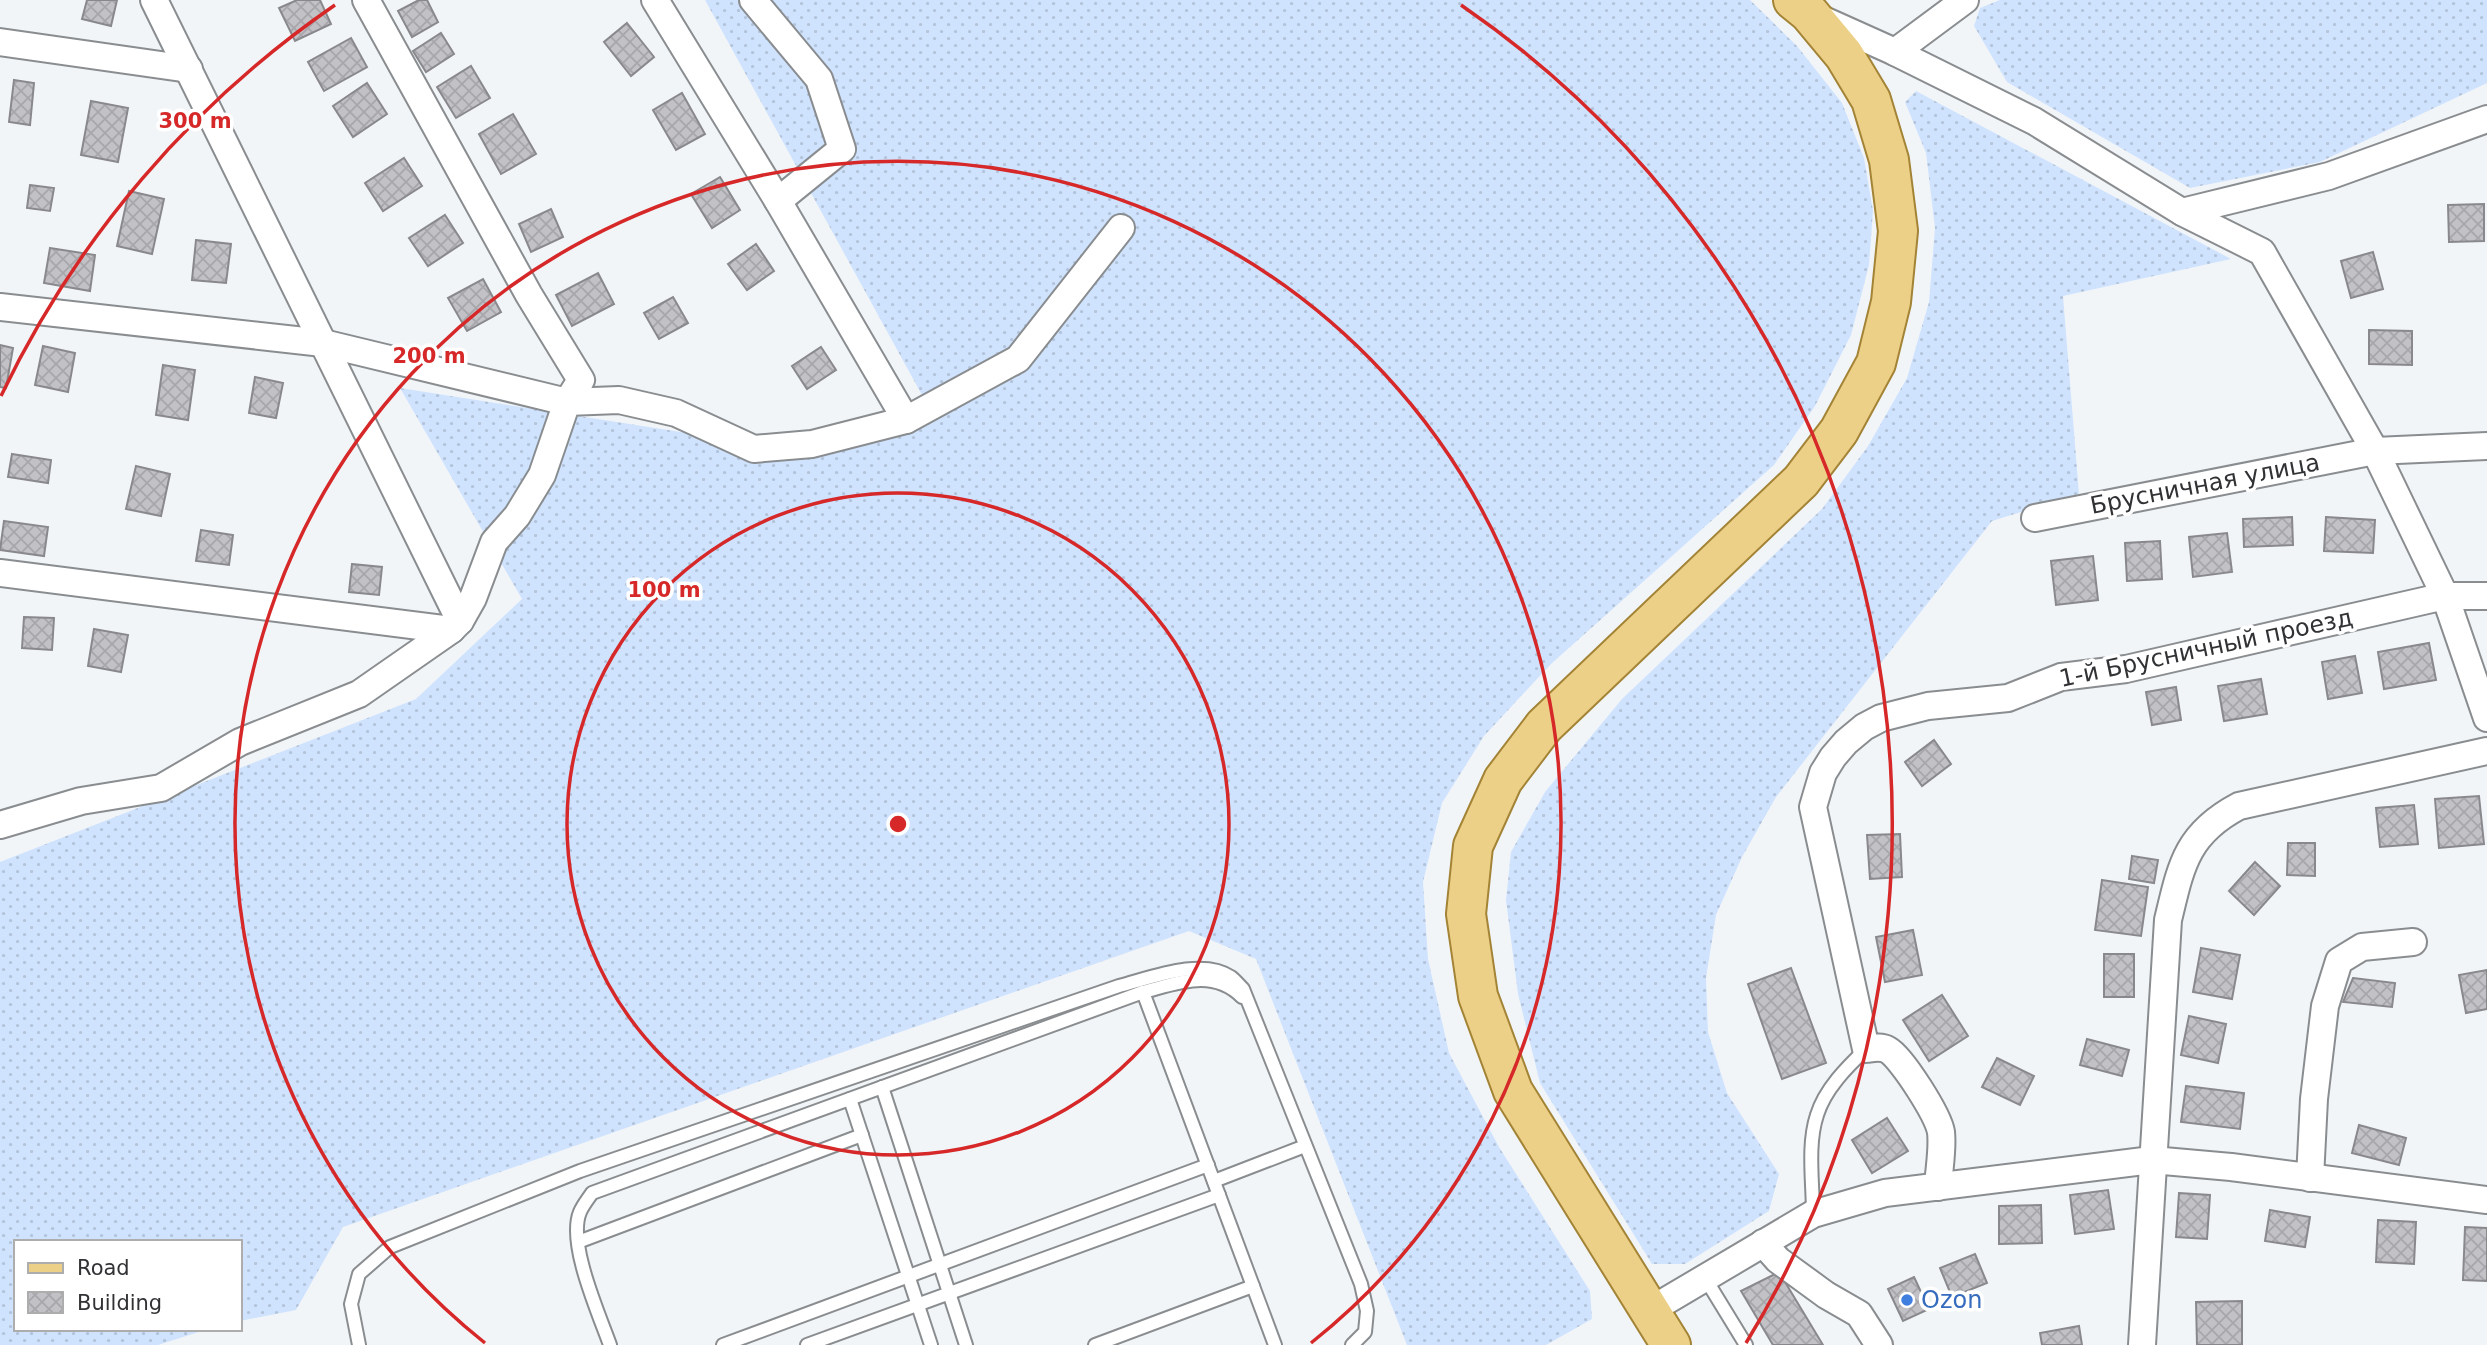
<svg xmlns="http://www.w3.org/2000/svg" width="2487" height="1345" font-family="'DejaVu Sans',sans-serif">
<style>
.grass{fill:url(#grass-dots)}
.building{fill:url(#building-cross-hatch);stroke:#89898d;stroke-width:2}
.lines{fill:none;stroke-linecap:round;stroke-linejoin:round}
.service-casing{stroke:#8a8d90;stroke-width:16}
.minor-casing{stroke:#8a8d90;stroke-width:30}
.primary-casing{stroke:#a38436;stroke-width:42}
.service{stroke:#fff;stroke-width:12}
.minor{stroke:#fff;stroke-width:26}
.primary{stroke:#edd087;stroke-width:38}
.ring{fill:none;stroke:#d62828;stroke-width:3.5}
.shop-dot{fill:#3f7fe0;stroke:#fff;stroke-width:2.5}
.labels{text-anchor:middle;stroke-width:7;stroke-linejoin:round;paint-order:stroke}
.street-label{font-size:24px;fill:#313234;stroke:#fff}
.shop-label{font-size:24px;fill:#366cbe;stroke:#fff;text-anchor:start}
.centre{fill:#d62828;stroke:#fff;stroke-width:3.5}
.ring-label{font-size:21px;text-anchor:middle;font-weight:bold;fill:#d62828;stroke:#fff;stroke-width:7;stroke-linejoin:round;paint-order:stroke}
</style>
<defs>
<pattern id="grass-dots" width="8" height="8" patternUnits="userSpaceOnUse" patternTransform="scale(1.75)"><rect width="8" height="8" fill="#cfe3fe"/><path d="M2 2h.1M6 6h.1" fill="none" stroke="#b2c3da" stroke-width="1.8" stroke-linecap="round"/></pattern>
<pattern id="building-cross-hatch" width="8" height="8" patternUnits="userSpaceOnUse" patternTransform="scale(1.75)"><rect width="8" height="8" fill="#c2c2c6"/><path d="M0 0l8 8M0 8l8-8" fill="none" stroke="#a7a7ab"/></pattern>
</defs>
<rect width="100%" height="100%" fill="#f2f5f8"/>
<g class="grass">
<path d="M705,0H1750L1797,46L1842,103L1864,158L1873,211L1869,265L1851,335L1815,406L1774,465L1551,664L1484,736L1442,803L1423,882L1428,959L1449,1053L1499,1147L1590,1291L1592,1319L1546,1345H1407L1256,959L1189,931L343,1227L296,1310L240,1321V1242H16V1329H208L158,1345H0V862L416,699L522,599L400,388L828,455L928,406Z"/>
<path d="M2000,0H2487V83L2320,162L2190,188L2007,82L1974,26L1980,8Z"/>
<path d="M1916,91L2231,259L2063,296L2079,494L1992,521L1776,797L1742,857L1716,915L1706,978L1708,1032L1727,1093L1779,1174L1769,1211L1685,1264H1652L1540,1083L1518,994L1506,900L1511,852L1545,792L1622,699L1822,509L1868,446L1907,378L1929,302L1935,228L1926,153L1905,102Z"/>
</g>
<g class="building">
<path d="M87,0H117L111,26L82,19Z"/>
<path d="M297,0H320L331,24L295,41L279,8Z"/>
<path d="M419,0H427L438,22L412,37L398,11Z"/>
<path d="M627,23L654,57L631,76L604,42Z"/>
<path d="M441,33L454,54L426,72L413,51Z"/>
<path d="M351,38L367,67L324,91L308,62Z"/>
<path d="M471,66L490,98L456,118L437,87Z"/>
<path d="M14,80L34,83L30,125L9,122Z"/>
<path d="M367,83L387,114L353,137L333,106Z"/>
<path d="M682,93L705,134L676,150L653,110Z"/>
<path d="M91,101L128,108L118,162L81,155Z"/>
<path d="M513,114L536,154L501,174L479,134Z"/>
<path d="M404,158L422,186L383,211L365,183Z"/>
<path d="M720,177L740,210L712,228L691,194Z"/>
<path d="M30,185L54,188L50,211L27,208Z"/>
<path d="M129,191L164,199L152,254L117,246Z"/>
<path d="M2484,204V241L2449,242L2448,205Z"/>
<path d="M551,209L563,237L531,252L519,224Z"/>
<path d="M445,215L463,243L428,266L409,238Z"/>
<path d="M196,240L231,244L226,283L192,280Z"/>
<path d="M756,244L774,271L747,290L728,264Z"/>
<path d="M50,248L95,255L90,291L44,283Z"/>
<path d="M2373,252L2383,289L2351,298L2341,261Z"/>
<path d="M598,273L614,304L572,326L556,295Z"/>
<path d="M483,279L501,312L467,331L448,298Z"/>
<path d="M673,297L688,323L659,339L644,313Z"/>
<path d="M2369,330L2412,331V365L2369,364Z"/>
<path d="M0,345L13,348L6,388L0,387Z"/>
<path d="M43,346L75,353L68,392L35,385Z"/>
<path d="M821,347L836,370L807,389L792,366Z"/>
<path d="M163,365L195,370L188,420L156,415Z"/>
<path d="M255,377L283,383L276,418L249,413Z"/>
<path d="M12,454L51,460L48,483L8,477Z"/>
<path d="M136,466L170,474L161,516L126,509Z"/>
<path d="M2292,517L2293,545L2244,547L2243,519Z"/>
<path d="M2326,517L2375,520L2373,553L2324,551Z"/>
<path d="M4,521L48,527L44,556L0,550Z"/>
<path d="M201,530L233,535L229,565L196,561Z"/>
<path d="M2227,533L2232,572L2193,577L2189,537Z"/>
<path d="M2160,541L2162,579L2127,581L2125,543Z"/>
<path d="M2093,556L2098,600L2056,605L2051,561Z"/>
<path d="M352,564L382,567L379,595L349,592Z"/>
<path d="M24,617L54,618L52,650L22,648Z"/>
<path d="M94,629L128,635L121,672L88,666Z"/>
<path d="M2429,643L2436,680L2384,689L2378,652Z"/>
<path d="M2355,656L2362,693L2328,699L2322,662Z"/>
<path d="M2261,679L2267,714L2224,721L2218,686Z"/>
<path d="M2176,687L2181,720L2152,725L2146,692Z"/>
<path d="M1934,740L1951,764L1922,786L1905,762Z"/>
<path d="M2479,796L2484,844L2439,848L2435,799Z"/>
<path d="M2414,805L2418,844L2380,847L2376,808Z"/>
<path d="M1900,834L1902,877L1870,879L1867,835Z"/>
<path d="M2288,843H2315V876L2287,875Z"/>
<path d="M2132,856L2158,860L2154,883L2129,879Z"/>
<path d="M2255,862L2280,886L2254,915L2229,891Z"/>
<path d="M2102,880L2148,887L2141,936L2095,930Z"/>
<path d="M1913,930L1922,975L1885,982L1876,937Z"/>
<path d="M2201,948L2240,955L2232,999L2193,992Z"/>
<rect x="2104" y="954" width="30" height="43"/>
<path d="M1791,968L1826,1063L1782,1079L1748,984Z"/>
<path d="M2487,970V1009L2466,1013L2459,975Z"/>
<path d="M2353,978L2395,983L2392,1007L2343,1002Z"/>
<path d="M1942,995L1968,1036L1929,1061L1903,1020Z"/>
<path d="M2189,1016L2226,1024L2218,1063L2181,1055Z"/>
<path d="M2087,1039L2129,1050L2122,1076L2080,1065Z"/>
<path d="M1997,1058L2034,1076L2020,1105L1982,1087Z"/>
<path d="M2186,1086L2244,1093L2240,1129L2181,1122Z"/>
<path d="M1887,1118L1908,1151L1872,1173L1852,1140Z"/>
<path d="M2359,1125L2406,1138L2399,1165L2352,1153Z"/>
<path d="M2108,1190L2114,1229L2075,1234L2070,1195Z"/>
<path d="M2179,1193L2210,1195L2207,1239L2176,1237Z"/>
<path d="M2041,1205L2042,1243L1999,1244V1206Z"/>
<path d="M2270,1210L2310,1217L2305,1247L2265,1241Z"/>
<path d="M2378,1220L2416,1222L2414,1264L2376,1262Z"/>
<path d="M2465,1227L2487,1228V1281L2463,1280Z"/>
<path d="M1975,1254L1987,1283L1952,1297L1940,1268Z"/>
<path d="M1779,1272L1823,1345H1773L1741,1291Z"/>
<path d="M1914,1277L1929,1309L1903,1321L1888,1289Z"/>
<path d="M2242,1301V1345H2197L2196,1302Z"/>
<path d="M2079,1326L2082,1345H2042L2040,1333Z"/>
</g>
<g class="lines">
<g class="service-casing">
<g id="service">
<path d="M1143,992L1275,1345"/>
<path d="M882,1087L966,1345"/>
<path d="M850,1099L931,1345"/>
<path d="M1214,1181L1305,1146"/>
<path d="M1813,1214C1813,1183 1807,1145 1817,1115C1825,1089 1847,1067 1866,1049"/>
<path d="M578,1242L862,1135"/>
<path d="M1705,1278L1746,1345"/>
<path d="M359,1345L351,1304L359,1274L390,1247L580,1171L1119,986C1150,978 1202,957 1231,977C1235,980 1239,985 1243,989L1361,1284L1367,1311L1365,1332L1352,1345"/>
<path d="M610,1345C599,1314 567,1243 580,1212C583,1205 588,1199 592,1193L1143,992C1178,983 1213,968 1242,997"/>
<path d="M723,1345L1208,1165"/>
<path d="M807,1345L1219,1195"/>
<path d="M1095,1345L1253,1286"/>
</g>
</g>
<g class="minor-casing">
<g id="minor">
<path d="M154,0L460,621"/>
<path d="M655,0L778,201L906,420"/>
<path d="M753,0L819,79L842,149L778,201"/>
<path d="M1817,17L1895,52L2034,121L2182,212L2262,252L2375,451L2445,596L2487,718"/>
<path d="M0,42L189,69"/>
<path d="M1895,52L1965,0"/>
<path d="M2182,212L2329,176L2487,119"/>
<path d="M0,307L323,343L567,402L581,380L529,295L366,0"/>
<path d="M2035,518L2375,451L2487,446"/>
<path d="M0,573L451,630"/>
<path d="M0,825L81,801L161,788L240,742L359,694L451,630L460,621L473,598L494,542L517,516L542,475L567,402L619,400L676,413L754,449L812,444L906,420L1018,359L1121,228"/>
<path d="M2310,1178L2314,1099L2325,1006L2339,961L2362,947L2413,942"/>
<path d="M1938,1187C1939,1169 1943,1149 1941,1132C1938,1115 1902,1058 1888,1050C1881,1046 1873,1048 1866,1049L1813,807L1823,773L1833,757L1846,742L1864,727L1881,718L1928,706L2008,698L2061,677L2126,669L2445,596H2487"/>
<path d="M1763,1243L1778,1260L1826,1295L1859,1314L1879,1345"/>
<path d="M1649,1311L1813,1214L1885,1193L2152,1160L2231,1167L2487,1200"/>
<path d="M2142,1345L2168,920C2181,866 2186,834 2239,806L2487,751"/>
</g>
</g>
<g class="primary-casing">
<path id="primary" d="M1671,1345L1513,1091L1478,996L1466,914L1473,846L1503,780L1544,726L1801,481L1839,431L1876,363L1891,302L1898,231L1889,160L1871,100L1844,55L1809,13L1793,0"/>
</g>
<use href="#service" class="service"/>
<use href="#minor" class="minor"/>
<use href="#primary" class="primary"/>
</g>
<g class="ring">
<circle cx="898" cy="824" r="331"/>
<path d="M485 1343A663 663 0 1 1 1311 1343"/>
<path d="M1 396A994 994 0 0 1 335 5M1461 5A994 994 0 0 1 1746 1343"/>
</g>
<circle class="shop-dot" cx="1907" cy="1300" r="7"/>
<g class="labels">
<g class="street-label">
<text transform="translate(2205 484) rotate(-11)" y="8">Брусничная улица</text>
<text transform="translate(2206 648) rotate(-12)" y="8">1-й Брусничный проезд</text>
</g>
<g class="shop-label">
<text x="1921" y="1308">Ozon</text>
</g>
</g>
<circle cx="898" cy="824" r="10" class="centre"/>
<g class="ring-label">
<text x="195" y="128">300 m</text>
<text x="429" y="363">200 m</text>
<text x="664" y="597">100 m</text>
</g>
<rect x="14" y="1240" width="228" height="91" fill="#ffffff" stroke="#adadae" stroke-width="2"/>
<rect x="28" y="1263" width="35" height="10" fill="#edd087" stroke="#adadae" stroke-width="2"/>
<text x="77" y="1275" font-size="21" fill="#313234">Road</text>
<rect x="28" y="1292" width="35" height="21" fill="url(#building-cross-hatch)" stroke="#adadae" stroke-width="2"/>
<text x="77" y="1310" font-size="21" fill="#313234">Building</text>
</svg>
